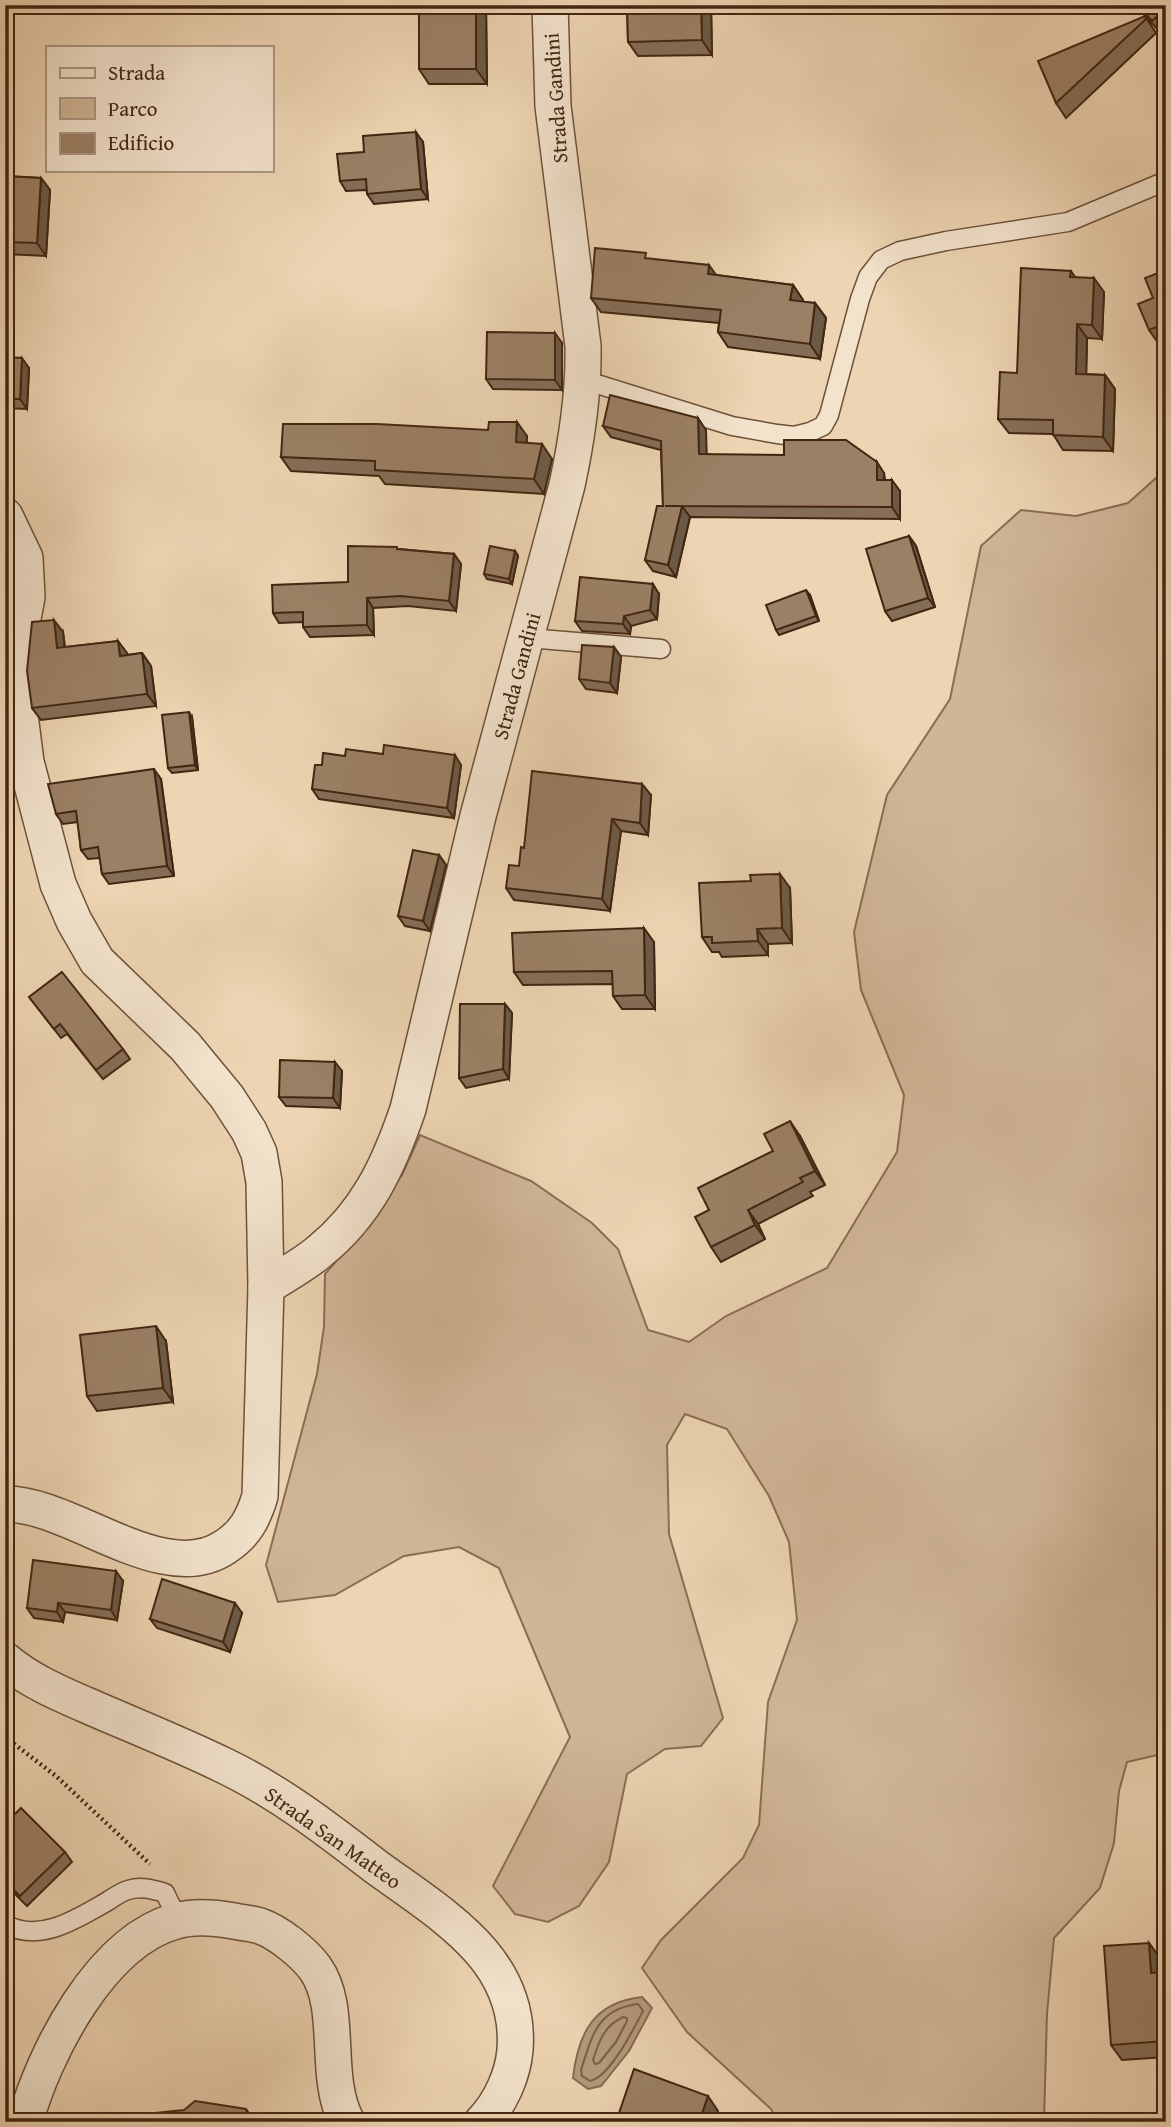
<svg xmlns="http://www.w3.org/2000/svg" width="1171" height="2127" font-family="'Gentium Book Plus',serif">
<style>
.green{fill:#d0b697;stroke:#896e54;stroke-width:2}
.water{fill:#b3997b;stroke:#866b51;stroke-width:2}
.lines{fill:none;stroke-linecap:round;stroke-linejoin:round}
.shore{stroke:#7a6046;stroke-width:2}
.service-casing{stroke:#6d5239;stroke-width:21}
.minor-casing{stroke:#6d5239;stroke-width:38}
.path{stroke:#422611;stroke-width:4.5;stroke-dasharray:2 3.5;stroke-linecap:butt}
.service{stroke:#f3e3cd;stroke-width:18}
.minor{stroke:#f3e3cd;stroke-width:35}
.wall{fill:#856e57;stroke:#422611;stroke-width:2}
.shaded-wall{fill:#6c5a47;stroke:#422611;stroke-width:2}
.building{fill:#9b8065;stroke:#422611;stroke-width:2}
.labels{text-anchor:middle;stroke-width:7;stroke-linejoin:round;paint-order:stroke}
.street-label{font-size:21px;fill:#422611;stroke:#f3e3cd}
</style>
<rect width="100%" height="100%" fill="#edd4b2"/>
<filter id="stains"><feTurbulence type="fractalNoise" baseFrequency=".00286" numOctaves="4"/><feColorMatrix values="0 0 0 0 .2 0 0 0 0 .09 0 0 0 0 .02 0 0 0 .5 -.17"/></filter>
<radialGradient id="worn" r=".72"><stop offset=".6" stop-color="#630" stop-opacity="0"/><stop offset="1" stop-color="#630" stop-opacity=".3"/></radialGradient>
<path class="green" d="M1166,469V1753L1127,1762L1119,1791L1114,1843L1100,1888L1054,1938L1047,2014L1044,2122H778L771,2109L687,2032L642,1968L661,1940L743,1858L759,1825L768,1702L797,1620L789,1542L769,1496L727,1429L685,1414L667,1445L669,1534L723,1718L701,1746L665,1749L627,1774L609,1862L579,1906L548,1922L515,1914L493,1886L570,1737L499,1568L459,1547L404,1556L335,1595L278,1602L266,1565L317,1374L324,1327L325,1274L359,1235L402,1175L420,1135L531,1181L592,1223L618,1249L648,1330L689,1342L726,1316L827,1268L897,1152L904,1095L861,990L854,932L887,795L950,699L981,546L1021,510L1076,516L1128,503Z"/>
<path class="water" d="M642,1997L652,2008L629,2051L601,2086L588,2089L573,2078C578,2033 594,2002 642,1997Z"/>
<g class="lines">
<g class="shore">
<path d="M638,2004L643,2011C634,2028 610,2077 590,2081L582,2076L581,2070C592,2036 597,2009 638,2004Z"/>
<path d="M623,2017L627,2018V2021L616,2042L599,2063L595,2064L593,2060C599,2041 604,2026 623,2017Z"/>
</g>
<g class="service-casing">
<g id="service">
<path d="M584,380L732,426L777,434L794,436L810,432L823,426L829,415L860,299L868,277L881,260L900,251L946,241L1068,222L1166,181"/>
<path d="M528,638L661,649"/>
<path d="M5,1924C40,1944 78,1918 108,1901C114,1897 121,1892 128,1890C141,1886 152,1889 165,1893L178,1920"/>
</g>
</g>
<g class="minor-casing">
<g id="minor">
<path d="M5,516L25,558L27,597L18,645L16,684L26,762L58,884L74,921L97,961L185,1046L227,1097L249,1131L259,1153L264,1182L266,1287L260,1496C253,1519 245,1534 225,1547C163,1589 71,1503 5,1504"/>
<path d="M266,1287C284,1275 304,1265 320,1251C367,1213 389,1165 408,1109L478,816L567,485C577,439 584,394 583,346L553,106L550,5"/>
<path d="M5,1660C31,1682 63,1695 93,1708C137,1727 182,1745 225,1766C279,1792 327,1829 375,1866C440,1914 522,1958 515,2050C513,2075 500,2104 482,2122"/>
<path d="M25,2122C44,2053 101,1941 176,1921C193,1916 217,1918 234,1921C242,1923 252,1923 260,1926C278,1932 304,1953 315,1968C344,2008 322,2076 347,2122"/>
</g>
</g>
<path class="path" d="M5,1737L56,1776L150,1864"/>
<use href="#service" class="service"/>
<use href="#minor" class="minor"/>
</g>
<g class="wall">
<path d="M419,5H486L487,84H429L419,69Z"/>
<path d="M627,5H711L712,55L638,56L628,42Z"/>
<path d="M1135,5H1166V24L1159,31Z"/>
<path d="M1145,16L1156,33L1066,118L1056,103Z"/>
<path d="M423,142L428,199L374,204L367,194V190L346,191L340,181Z"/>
<path d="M5,176L41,178L50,190L46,256L5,254Z"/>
<path d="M650,259L717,275L793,285L803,300L802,302L815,303L826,318L820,359L728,347L718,332L719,323L601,312L591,298Z"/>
<path d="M1166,270V336L1156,340L1149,330L1153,298Z"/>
<path d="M1071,271L1075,277L1104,292L1102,339L1087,338L1086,374L1105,375L1115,389L1113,451L1063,450L1053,434L1009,433L998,419L1017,373Z"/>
<path d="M562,343V390L493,389L486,379Z"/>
<path d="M5,357L29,368L27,409L5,408Z"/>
<path d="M603,426L706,430V454L884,473L885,480L900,491V519L690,517L676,577L653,571L645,560L663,506L661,450L611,437Z"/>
<path d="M527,436V443L552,459L544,494L385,484L379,476L291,471L281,457Z"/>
<path d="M909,536L916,546L935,607L892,621L885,611Z"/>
<path d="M399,549L454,554L461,564L456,611L408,606L373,608L374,635L310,637L303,627V622L279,623L273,613L348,582Z"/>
<path d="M515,551L518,556L512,584L487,579L484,574Z"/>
<path d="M659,594L657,619L631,626L630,634L582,631L575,621Z"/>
<path d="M810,595L819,621L779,635L776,630Z"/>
<path d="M63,632L65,647L118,641L127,655L142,653L151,666L156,706L41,720L32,708Z"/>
<path d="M614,647L621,657L617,693L586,689L579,679Z"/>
<path d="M192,717L198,770L172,773L168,768Z"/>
<path d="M345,756L461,765L454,818L319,799L312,789L322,765Z"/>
<path d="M161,779L174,876L109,884L102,874L100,858L88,859L81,850L78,822L63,824L56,814Z"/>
<path d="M651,795L648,835L621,831L610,911L514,900L506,888L519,866L524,848Z"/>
<path d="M439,855L446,865L430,931L405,926L398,916Z"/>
<path d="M790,888L792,943L768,944V955L722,957L719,952H712L702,937Z"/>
<path d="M654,942L655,1009H622L613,996V984L523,985L514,972Z"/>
<path d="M29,997L123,1049L130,1059L103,1079L67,1034L61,1038Z"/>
<path d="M505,1004L512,1013L509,1079L466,1088L459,1078Z"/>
<path d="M342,1071L340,1108L286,1106L279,1097Z"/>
<path d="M800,1136L825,1185L810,1192L813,1196L758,1224L765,1239L721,1262L711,1247L709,1210L773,1151Z"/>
<path d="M166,1341L173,1402L97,1411L87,1396Z"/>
<path d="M123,1581L117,1620L65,1612L63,1622L34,1618L27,1608Z"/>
<path d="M242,1613L230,1652L157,1628L150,1619Z"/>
<path d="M5,1824L65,1852L72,1862L27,1906L5,1884Z"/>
<path d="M1149,1943L1159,1957L1160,1972H1166V2057L1122,2060L1111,2045Z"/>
</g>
<g class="shaded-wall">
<path d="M476,5H486L487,84L476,69Z"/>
<path d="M701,5H711L712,55L702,40Z"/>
<path d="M416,132L423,142L428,199L421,189Z"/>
<path d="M41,178L50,190L46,256L37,243Z"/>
<path d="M709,265L719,279L708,274Z"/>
<path d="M1094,278L1104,292L1102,339L1092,325Z"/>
<path d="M793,285L803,300L801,315L790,300Z"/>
<path d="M815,303L826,318L820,359L810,344Z"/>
<path d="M1077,324L1087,338L1086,388L1076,374Z"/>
<path d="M555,333L562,343V390L555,380Z"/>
<path d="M22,358L29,368L27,409L20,399Z"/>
<path d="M1105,375L1115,389L1113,451L1103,437Z"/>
<path d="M698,418L706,430L707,465L699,454Z"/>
<path d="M517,422L527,436L526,456L516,442Z"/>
<path d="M542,444L552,459L544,494L534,479Z"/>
<path d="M877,462L884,473L885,491L877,480Z"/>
<path d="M892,480L900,491V519L892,507Z"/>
<path d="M682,506L690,517L676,577L668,565Z"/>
<path d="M909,536L916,546L935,607L928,598Z"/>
<path d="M515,551L518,556L512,584L509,579Z"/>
<path d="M454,554L461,564L456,611L449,601Z"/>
<path d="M653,584L659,594L657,619L650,610Z"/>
<path d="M806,590L810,595L819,621L816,616Z"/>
<path d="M367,598L373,608L374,635L367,625Z"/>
<path d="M624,616L631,626L630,634L623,624Z"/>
<path d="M54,620L63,632L66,660L57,648Z"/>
<path d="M118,641L127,653L129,668L120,656Z"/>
<path d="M614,647L621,657L617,693L610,683Z"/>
<path d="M142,653L151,666L156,706L147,694Z"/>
<path d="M189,712L192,717L198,770L195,765Z"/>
<path d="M455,755L461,765L454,818L447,808Z"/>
<path d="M154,769L161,779L174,876L167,866Z"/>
<path d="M642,784L651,795L648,835L640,823Z"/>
<path d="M612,819L621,831L610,911L602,899Z"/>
<path d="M439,855L446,865L430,931L423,921Z"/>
<path d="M780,874L790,888L792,943L782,928Z"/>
<path d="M644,928L654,942L655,1009L645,995Z"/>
<path d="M757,929L768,944V955L758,941Z"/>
<path d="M505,1004L512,1013L509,1079L503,1069Z"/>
<path d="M335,1062L342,1071L340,1108L333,1098Z"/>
<path d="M790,1121L800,1136L825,1185L815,1171Z"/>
<path d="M748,1210L758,1224L765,1239L755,1225Z"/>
<path d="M156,1326L166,1341L173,1402L163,1388Z"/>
<path d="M116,1571L123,1581L117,1620L111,1610Z"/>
<path d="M58,1603L65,1612L63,1622L57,1612Z"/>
<path d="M235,1603L242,1613L230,1652L223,1642Z"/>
<path d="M1149,1943L1159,1957L1161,1987L1151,1973Z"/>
<path d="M708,2096L718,2111L714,2122H699Z"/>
<path d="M246,2109L255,2122H249Z"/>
</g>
<g class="building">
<rect x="419" y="5" width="57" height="64"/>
<path d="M627,5H701L702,40L628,42Z"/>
<path d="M1138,5H1166V8L1152,21Z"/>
<path d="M1145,16L1146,19L1056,103L1038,61Z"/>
<path d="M416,132L421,189L367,194L366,179L340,181L337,154L364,152L363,136Z"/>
<path d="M5,176L41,178L37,243L5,242Z"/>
<path d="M595,248L646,253L645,258L709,265L708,274L793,285L790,300L815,303L810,344L718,332L721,310L591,298Z"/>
<path d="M1021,268L1071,271L1070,277L1094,278L1092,325L1077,324L1076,374L1105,375L1103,437L1053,435V420L998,419L1000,372L1017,373Z"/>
<path d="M1166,270V323L1149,330L1138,304L1153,298L1145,278Z"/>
<path d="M487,332L555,333V380L486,379Z"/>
<path d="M5,357L22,358L20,399H5Z"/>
<path d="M610,395L698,418L699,454L784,455V440H846L877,462V480H892V507L665,506H682L668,565L645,560L657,506H663L661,441L603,426Z"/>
<path d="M489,422H517L516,442L542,444L534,479L375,470V461L281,457L283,424H377L488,430Z"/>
<path d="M909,536L928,598L885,611L866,549Z"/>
<path d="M348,546L397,547V549L454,554L449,601L401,596L367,598V625L303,627V612L273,613L272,585L348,582Z"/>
<path d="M490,546L515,551L509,579L484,574Z"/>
<path d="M580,577L653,584L650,610L624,616L623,624L575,621Z"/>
<path d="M806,590L816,616L776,630L766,605Z"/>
<path d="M54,620L57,648L118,641L120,656L142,653L147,694L32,708L27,671L32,622Z"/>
<path d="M582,645L614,647L610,683L579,679Z"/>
<path d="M189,712L195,765L168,768L162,715Z"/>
<path d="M384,745L455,755L447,808L312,789L315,765H322L323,753L345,756L346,749L383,754Z"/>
<path d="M154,769L167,866L102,874L98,847L81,850L76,811L56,814L48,784Z"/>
<path d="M532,771L642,784L640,823L612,819L602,899L506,888L509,865L519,866L521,847L524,848Z"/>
<path d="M413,850L439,855L423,921L398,916Z"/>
<path d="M780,874L782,928L757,929L758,941L712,943V937H702L699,883L751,881L750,875Z"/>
<path d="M644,928L645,995L613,996L612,971L514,972L512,933Z"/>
<path d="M62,972L123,1049L96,1070L60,1024L54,1029L29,997Z"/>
<path d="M460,1004H505L503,1069L459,1078Z"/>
<path d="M280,1060L335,1062L333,1098L279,1097Z"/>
<path d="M790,1121L815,1171L800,1178L803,1182L748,1210L755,1225L711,1247L695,1217L709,1210L698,1188L773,1151L764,1134Z"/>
<path d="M156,1326L163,1388L87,1396L80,1335Z"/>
<path d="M33,1560L116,1571L111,1610L58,1603L57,1612L27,1608Z"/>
<path d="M162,1579L235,1603L223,1642L150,1619Z"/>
<path d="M21,1808L65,1852L20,1896L5,1881V1824Z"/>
<path d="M1149,1943L1151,1973L1166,1972V2041L1111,2045L1104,1946Z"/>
<path d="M634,2069L708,2096L699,2122H616Z"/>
<path d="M195,2101L246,2109L249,2122H156V2113L184,2110Z"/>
</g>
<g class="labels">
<g class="street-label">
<text transform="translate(556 98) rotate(-94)" y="7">Strada Gandini</text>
<text transform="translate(517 676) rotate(-75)" y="7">Strada Gandini</text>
<text transform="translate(333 1838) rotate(35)" y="7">Strada San Matteo</text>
</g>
</g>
<rect width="1171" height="2127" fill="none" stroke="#edd4b2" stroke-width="28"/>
<rect x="7" y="7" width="1157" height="2113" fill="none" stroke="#422611" stroke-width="3.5"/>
<rect x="14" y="14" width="1143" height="2099" fill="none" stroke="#422611" stroke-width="2"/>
<rect x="46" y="46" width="228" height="126" fill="#f3e3cd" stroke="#ac9782" stroke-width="2"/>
<rect x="60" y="68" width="35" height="10" fill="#f3e3cd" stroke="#ac9782" stroke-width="2"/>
<text x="108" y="80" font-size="21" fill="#422611">Strada</text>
<rect x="60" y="98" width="35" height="21" fill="#d0b697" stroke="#ac9782" stroke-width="2"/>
<text x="108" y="116" font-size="21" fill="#422611">Parco</text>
<rect x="60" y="133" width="35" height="21" fill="#9b8065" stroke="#ac9782" stroke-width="2"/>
<text x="108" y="150" font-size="21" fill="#422611">Edificio</text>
<rect width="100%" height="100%" filter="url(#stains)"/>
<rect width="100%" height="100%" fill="url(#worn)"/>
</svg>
